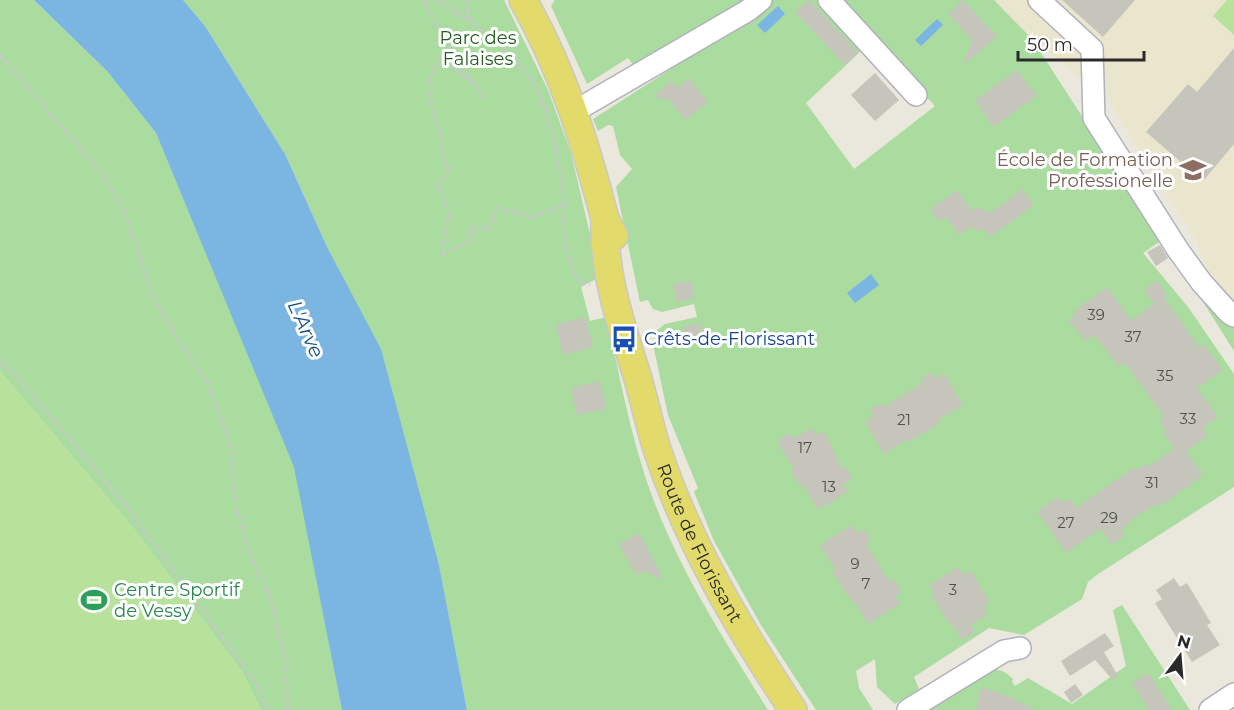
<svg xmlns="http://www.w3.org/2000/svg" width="1234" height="710" font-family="Montserrat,sans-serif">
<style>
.education{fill:#eae6ce}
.green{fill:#aadb9f}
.pitch{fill:#b8e29c}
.water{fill:#7bb5e2}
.building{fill:#c6c5bc}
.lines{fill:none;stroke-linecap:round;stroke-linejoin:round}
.minor-casing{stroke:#b1b1bc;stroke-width:24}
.major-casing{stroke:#c8c8c8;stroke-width:30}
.path{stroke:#c8c8c8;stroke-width:3;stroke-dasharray:4.5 3;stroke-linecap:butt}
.minor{stroke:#fff;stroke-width:21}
.major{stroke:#e2da6b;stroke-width:27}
.labels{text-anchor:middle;stroke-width:6;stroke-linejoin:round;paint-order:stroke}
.number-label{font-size:15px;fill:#51514e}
.park-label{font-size:18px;fill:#245f21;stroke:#fff}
.education-label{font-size:18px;fill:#785e54;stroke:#fff;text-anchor:end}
.transit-label{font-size:18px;fill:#164399;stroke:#fff;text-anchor:start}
.street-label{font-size:18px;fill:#2a2a2a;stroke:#fff}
.leisure-label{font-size:18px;fill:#27864d;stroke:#fff;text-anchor:start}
.water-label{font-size:20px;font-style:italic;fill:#1b528c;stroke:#fff}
</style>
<rect width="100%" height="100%" fill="#eae7dd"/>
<path class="education" d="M994,0H1234V305L1211,279L1197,242L1107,98L1032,39Z"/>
<g class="green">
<path d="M0,0H34L107,71L156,133L295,467L342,710H261L242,672L133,528L0,371Z"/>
<path d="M183,0H504L548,90L571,153L600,277L581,287L590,321L607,317C622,388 635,461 665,528C693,592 731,651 768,710H467L439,565L328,249L285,154L205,26Z"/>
<path d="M555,0H747L637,70L628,58L587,84L551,6Z"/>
<path d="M773,0H817L863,49L806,103L854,169L935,106L838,0H994L1032,39L1162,240L1143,253L1188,307L1234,374V487L1098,574L1088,582L1082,599L1024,635L989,628L914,677L919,689L895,704L877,687L875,659L856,671L859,688L873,710H816L761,625L714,541L694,492L698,488L668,415L653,344L655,332L665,324L697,317L694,304L662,312L653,309L648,300L640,302L616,187L632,169L620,155L613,126L608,125L598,131L593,119L746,21Z"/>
<path d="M1200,297L1234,324V351Z"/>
<path d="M1122,605L1190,710H923L985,671C998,668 1004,670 1013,679L1012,682L1015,686L1028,678L1072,704L1126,666L1113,610Z"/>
</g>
<g class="pitch">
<path d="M1227,0H1234V35L1213,16Z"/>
<path d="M0,371L133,528L242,672L261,710H0Z"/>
</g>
<g class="water">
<path d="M34,0H183L205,26L285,154L328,249L381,349L439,565L467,710H342L294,467L156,133L107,71Z"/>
<path d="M778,6L785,14L765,33L757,25Z"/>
<path d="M937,19L943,25L921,46L915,40Z"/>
<path d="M871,274L879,285L855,303L847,293Z"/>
</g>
<g class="building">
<path d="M809,0L858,53L845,65L795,12Z"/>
<path d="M963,0L997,37L963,65L972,40L948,14Z"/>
<path d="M1062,0H1135L1103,37Z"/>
<path d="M1234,48V144L1203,181L1146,132L1188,84L1197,92Z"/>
<path d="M1017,70L1037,96L993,127L975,100Z"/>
<path d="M875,73L899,100L875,121L851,95Z"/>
<path d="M689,78L708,102L685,120L669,100L653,97L671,81L677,88Z"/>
<path d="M1023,189L1034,205L990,237L984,229L977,231L970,227L959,235L946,217L939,221L930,209L957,190L971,210L979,208L990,213Z"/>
<path d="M1160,245L1168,258L1156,266L1147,252Z"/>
<path d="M1157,280L1167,295L1164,298L1199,347L1204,344L1223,370L1197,388L1218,417L1203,428L1208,436L1186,451L1203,475L1161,506L1159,503L1129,521L1130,523L1121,530L1125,535L1112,545L1100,529L1066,553L1037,512L1058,497L1063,503L1070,499L1076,508L1135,467L1137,470L1146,464L1148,467L1175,448L1163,433L1166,431L1159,421L1164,417L1125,363L1119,367L1094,335L1086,341L1068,320L1075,316L1073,312L1107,287L1131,320L1154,304L1144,290Z"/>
<path d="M691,281L695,298L677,302L673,284Z"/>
<path d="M585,317L593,347L563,355L556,324Z"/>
<path d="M700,323L704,341L686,344L683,327Z"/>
<path d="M931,372L935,378L944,373L963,405L938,420L940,423L909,442L907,439L884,454L865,422L873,416L869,410L881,403L884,407L922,383L920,379Z"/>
<path d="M600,381L606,409L577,415L571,388Z"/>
<path d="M812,428L816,435L824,431L842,469L846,467L852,479L843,484L848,492L818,510L804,487L802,488L791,472L794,470L777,441L790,433L794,438Z"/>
<path d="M852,525L857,533L864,529L871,541L866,544L890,582L894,579L902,592L895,596L900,604L868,624L854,601L852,602L841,586L832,570L835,569L820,545Z"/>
<path d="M639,533L664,580L644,571L636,575L619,544Z"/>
<path d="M958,567L964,575L971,571L990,603L983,607L988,614L971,625L975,632L962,640L953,625L951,626L931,595L934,593L929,585Z"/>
<path d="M1174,578L1180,587L1187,583L1211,623L1207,625L1220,645L1192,662L1155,603L1162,599L1156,590Z"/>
<path d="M1105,633L1114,646L1104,652L1118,676L1113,680L1095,660L1070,676L1061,661Z"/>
<path d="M1148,673L1172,710H1149L1132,683Z"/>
<path d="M1075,684L1083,695L1071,703L1064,692Z"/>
<path d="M981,687L1012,698L1035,710H976Z"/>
</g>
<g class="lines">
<g class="minor-casing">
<g id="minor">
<path d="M829,0L916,95"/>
<path d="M1039,0L1092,49L1094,118L1178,250L1202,283L1229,313L1234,316"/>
<path d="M575,111L747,11L761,0"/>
<path d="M908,710L1004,651L1020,648"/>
<path d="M1210,710L1234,694"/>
</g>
</g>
<g class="major-casing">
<g id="major">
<path d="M523,0C563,70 585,142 605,219L614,236"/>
<path id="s1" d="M605,219C603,270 619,318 634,366C643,393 648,421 657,449C688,543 739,628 793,710"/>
</g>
</g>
<g class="path">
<path d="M426,0L425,5L472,82L439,58L428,85L434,117L443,140L442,151L449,172L439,184L449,213L442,255L472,240L471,228H488L498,208L533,217L564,205"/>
<path d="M436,0C471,20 508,45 531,79C550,108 560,164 563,198C565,216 563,235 568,253C570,262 574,270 577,279L590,285"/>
<path d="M467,0L468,18"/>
<path d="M0,55L102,174L124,210L150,291L172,330L209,385L229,441L235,499L246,546L270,597L286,659L288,710"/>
<path d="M472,82L485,99"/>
<path d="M0,362L16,376L123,502L255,682L267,710"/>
</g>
<use href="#minor" class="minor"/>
<use href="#major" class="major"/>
</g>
<defs>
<g id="school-bare" transform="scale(2.07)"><path d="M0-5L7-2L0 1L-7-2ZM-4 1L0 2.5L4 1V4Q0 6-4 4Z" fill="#8d6e63" stroke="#fff" stroke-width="2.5" paint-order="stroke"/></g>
<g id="bus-bare" transform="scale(2.07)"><path d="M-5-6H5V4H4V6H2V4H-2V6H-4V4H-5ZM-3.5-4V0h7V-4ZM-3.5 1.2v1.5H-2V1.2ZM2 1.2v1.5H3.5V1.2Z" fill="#1a4fb4" stroke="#fff" stroke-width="2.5" paint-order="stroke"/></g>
<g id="stadium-bare" transform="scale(2.07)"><path d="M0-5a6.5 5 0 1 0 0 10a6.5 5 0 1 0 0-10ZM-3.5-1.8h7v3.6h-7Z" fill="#2e9e5b" stroke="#fff" stroke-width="2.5" paint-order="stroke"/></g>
</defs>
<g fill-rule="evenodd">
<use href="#school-bare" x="1193" y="170"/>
<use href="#bus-bare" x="624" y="339"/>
<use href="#stadium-bare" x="94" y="600"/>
</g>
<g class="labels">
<g class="number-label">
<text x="1096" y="320">39</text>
<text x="1133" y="342">37</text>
<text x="1165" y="381">35</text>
<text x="1188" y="424">33</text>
<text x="904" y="425">21</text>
<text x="805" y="453">17</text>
<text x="1152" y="488">31</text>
<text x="829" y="492">13</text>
<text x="1109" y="523">29</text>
<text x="1066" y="528">27</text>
<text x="855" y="569">9</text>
<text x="866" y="589">7</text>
<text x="953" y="595">3</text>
</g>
<g class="park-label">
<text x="478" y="44">Parc des<tspan x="478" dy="21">Falaises</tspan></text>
</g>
<g class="education-label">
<text x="1173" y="166">École de Formation<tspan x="1173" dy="21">Professionelle</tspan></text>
</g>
<g class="transit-label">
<text x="644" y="345">Crêts-de-Florissant</text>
</g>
<g class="street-label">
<text dy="6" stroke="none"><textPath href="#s1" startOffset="340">Route de Florissant</textPath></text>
</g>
<g class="leisure-label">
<text x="114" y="596">Centre Sportif<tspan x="114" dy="21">de Vessy</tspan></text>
</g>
<g class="water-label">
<text transform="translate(306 329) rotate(66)" y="7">L'Arve</text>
</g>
</g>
<g transform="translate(1180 656) rotate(16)" stroke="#ffffff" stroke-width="4.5" paint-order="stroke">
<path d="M0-4.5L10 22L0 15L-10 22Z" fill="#2a2a2a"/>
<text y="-9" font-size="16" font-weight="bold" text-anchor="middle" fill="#2a2a2a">N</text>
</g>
<path d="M1018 51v9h126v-9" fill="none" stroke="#2a2a2a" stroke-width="3"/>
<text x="1027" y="51" font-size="18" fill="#2a2a2a" stroke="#ffffff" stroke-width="4.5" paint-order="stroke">50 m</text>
</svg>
